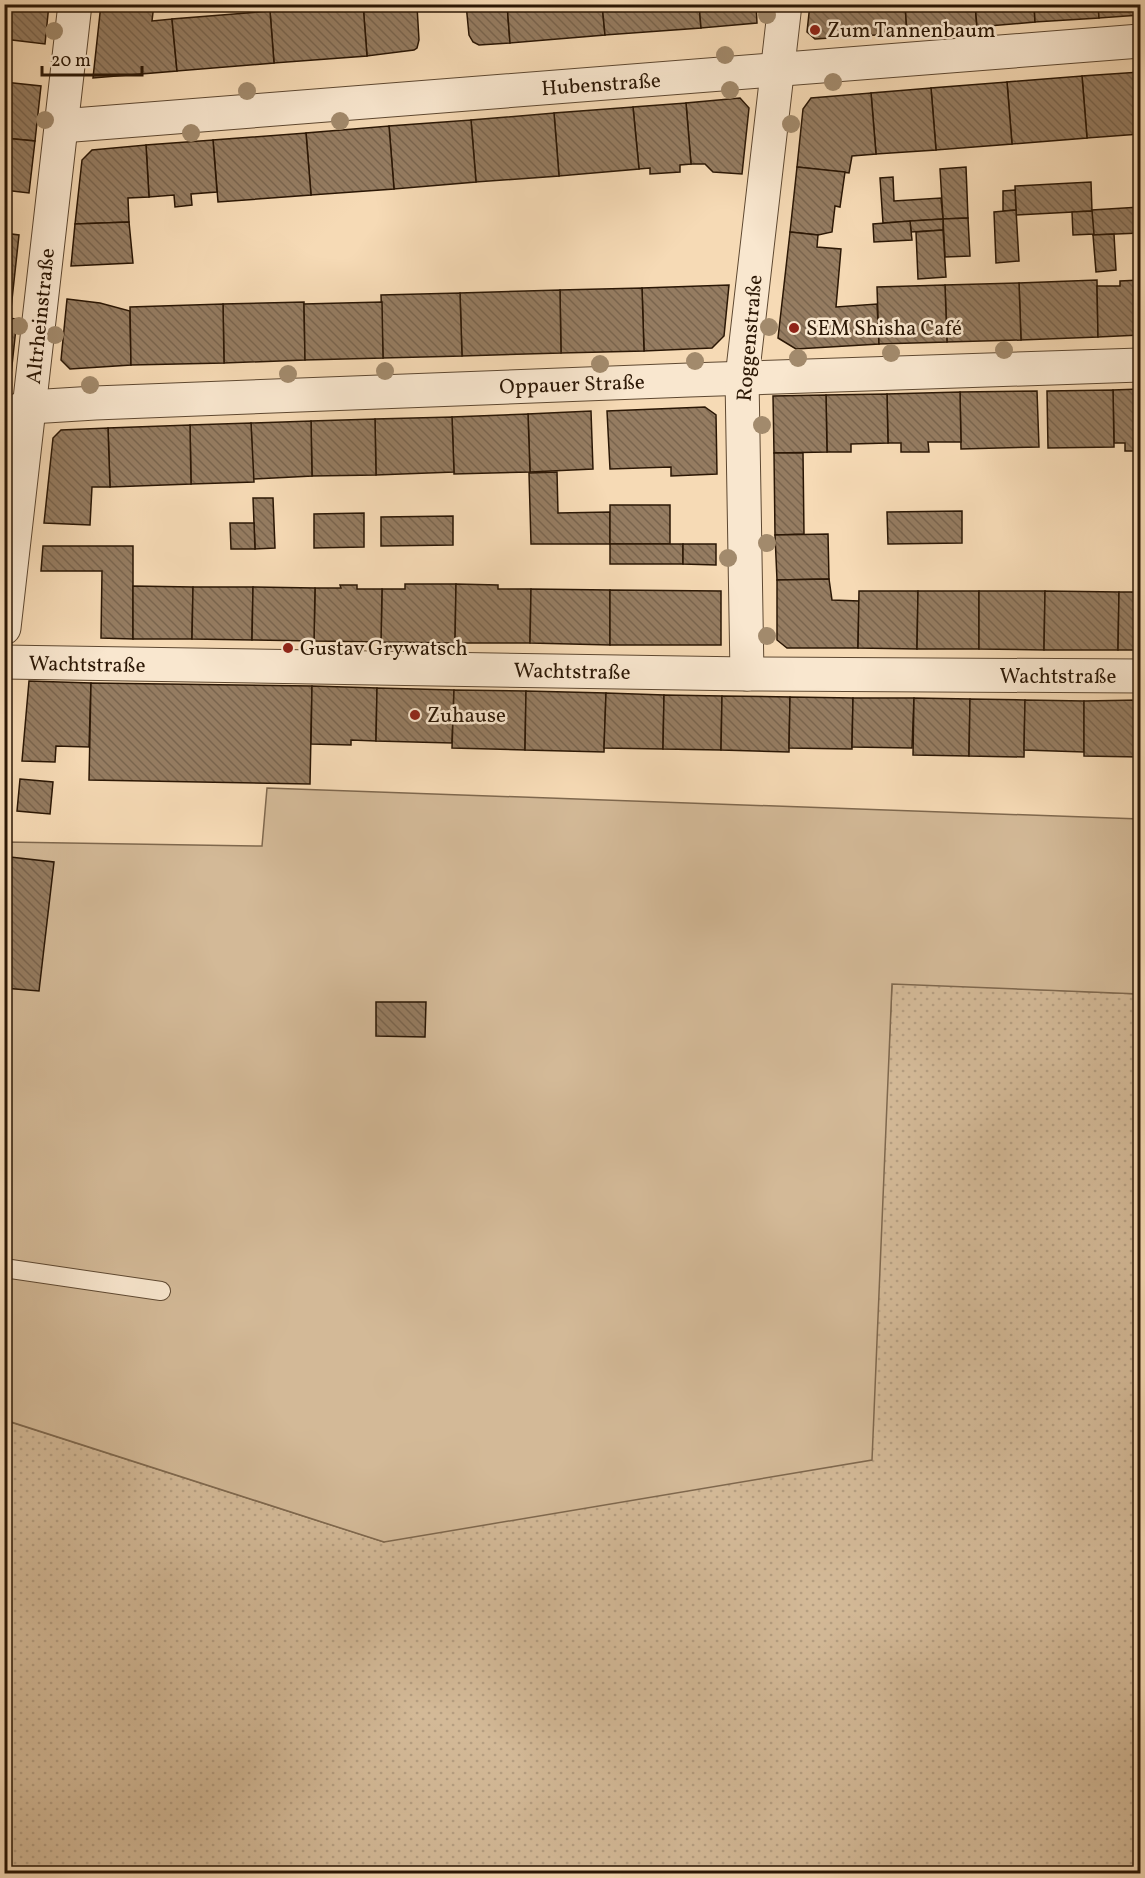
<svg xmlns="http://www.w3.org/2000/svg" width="1145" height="1878" font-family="Vollkorn,serif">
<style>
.grass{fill:url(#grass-dots);stroke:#7f684e;stroke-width:1.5}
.garden{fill:#d3b997;stroke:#7f684e;stroke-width:1.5}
.building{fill:url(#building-back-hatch);stroke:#2b1705;stroke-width:1.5}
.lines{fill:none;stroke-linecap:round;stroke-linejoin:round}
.service-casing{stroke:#5e4831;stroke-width:20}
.minor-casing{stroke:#5e4831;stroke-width:35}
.service{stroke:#f9e7cf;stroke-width:18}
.minor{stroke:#f9e7cf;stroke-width:33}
.tree{fill:#a28a6c}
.poi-dot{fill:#8f2418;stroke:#f9e7cf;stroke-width:2}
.labels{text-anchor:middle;stroke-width:5;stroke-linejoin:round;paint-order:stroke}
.poi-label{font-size:21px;fill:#2b1705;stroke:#f9e7cf;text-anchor:start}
.street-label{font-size:21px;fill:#2b1705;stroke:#f9e7cf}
</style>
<defs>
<pattern id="grass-dots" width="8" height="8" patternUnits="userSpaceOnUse" patternTransform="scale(1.5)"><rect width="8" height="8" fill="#d3b997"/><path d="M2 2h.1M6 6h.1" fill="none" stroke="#b59e81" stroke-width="1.8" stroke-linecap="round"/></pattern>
<pattern id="building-back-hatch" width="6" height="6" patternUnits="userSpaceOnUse" patternTransform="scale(1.5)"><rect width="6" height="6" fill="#957c61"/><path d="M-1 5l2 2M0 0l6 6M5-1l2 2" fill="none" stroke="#7a654e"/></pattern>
</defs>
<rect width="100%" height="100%" fill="#f6dab5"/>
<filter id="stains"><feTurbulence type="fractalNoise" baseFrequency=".00333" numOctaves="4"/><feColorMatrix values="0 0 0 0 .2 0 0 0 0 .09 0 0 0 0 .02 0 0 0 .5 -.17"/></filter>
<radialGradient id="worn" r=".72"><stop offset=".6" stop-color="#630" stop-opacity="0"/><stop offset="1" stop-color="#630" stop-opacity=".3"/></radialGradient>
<path class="grass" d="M892,983L1140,994V1873H5L4,1420L384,1542L888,1066Z"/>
<path class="garden" d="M267,788L1140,819V994L892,984L872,1460L384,1542L5,1420V842L262,846Z"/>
<g class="building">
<path d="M4,4H49L45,44L4,39Z"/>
<path d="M101,4H154L152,21L172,19L177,71L93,78Z"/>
<path d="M363,4H435L417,6L419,40L417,48L414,50L367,56Z"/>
<path d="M363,4L367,56L274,63L270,11Z"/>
<path d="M466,4H507L510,43L479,45L473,42L469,35Z"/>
<path d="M507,4H602L605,35L510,43Z"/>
<path d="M602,4H699L701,28L605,35Z"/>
<path d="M699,4H756L757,23L701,28Z"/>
<path d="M810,4H905L907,33L815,39L807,32Z"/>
<path d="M905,4H975L977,27L907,33Z"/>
<path d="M975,4H1034L1035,22L977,27Z"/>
<path d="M1034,4H1098L1099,18L1035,22Z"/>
<path d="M1098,4H1140V15L1099,18Z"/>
<path d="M270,11L274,63L177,71L172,19Z"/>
<path d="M1140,72V134L1087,138L1082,76Z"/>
<path d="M1082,76L1087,138L1012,144L1007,82Z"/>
<path d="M4,82L41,86L35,141L4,138Z"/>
<path d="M1007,82L1012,144L936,150L931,88Z"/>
<path d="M931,88L936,150L876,154L871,93Z"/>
<path d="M871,93L876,154L852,156L849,173L797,167L803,109L811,98Z"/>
<path d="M740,98L749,108L742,174L713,172L705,164H691L686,103Z"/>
<path d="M686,103L691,164L680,165V172L650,174V168L639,169L633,107Z"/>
<path d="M633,107L639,169L559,176L554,113Z"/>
<path d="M554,113L559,176L476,182L471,120Z"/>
<path d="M471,120L476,182L394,189L389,126Z"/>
<path d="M389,126L394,189L311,195L306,133Z"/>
<path d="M306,133L311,195L218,202L213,140Z"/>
<path d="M4,138L35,141L29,193L4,190Z"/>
<path d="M213,140L217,192L191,194L192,205L175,207L174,195L149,197L146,145Z"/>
<path d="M146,145L149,197L128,198L129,222L75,224L82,160L92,150Z"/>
<path d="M797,167L845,172L840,207L835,206L832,232L818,235L790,232Z"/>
<path d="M966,167L968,218L943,219L940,169Z"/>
<path d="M893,177L894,201L941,198L943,219L883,223L880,178Z"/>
<path d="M1091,182L1092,211L1016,215L1015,186Z"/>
<path d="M1015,190L1016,210L1003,211V191Z"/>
<path d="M1140,207V233L1093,235L1092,210Z"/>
<path d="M1016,210L1019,261L996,263L994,212Z"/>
<path d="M1092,211L1094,234L1073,235L1072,212Z"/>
<path d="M968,218L970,256L945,257L943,219Z"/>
<path d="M943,219V230L911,232L910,221Z"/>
<path d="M910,221L912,240L874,242L873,224Z"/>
<path d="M129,222L133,263L71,266L75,224Z"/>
<path d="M943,230L946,277L918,279L916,232Z"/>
<path d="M790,232L818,235L817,247L841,249L836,307L877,304L879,344L796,349L778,338Z"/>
<path d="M4,233L19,235L10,318H4Z"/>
<path d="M1114,234L1116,270L1096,272L1093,235Z"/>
<path d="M1097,280L1098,337L1021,340L1019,283Z"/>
<path d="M1140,280V335L1098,337L1097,286H1120V281Z"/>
<path d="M1019,283L1021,340L947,342L945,285Z"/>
<path d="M729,285L724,336L712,348L644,351L642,288Z"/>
<path d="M945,285L947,342L879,344L877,287Z"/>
<path d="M642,288L644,351L561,353L560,290Z"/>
<path d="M560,290L561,353L462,356L460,293Z"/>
<path d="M460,293L462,356L383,358L381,295Z"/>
<path d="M67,299L100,303L130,311L131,365L70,369L61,360Z"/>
<path d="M304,302L305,360L224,363L223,304Z"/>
<path d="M382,302L383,358L305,360L304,304Z"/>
<path d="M223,304L224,363L131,365L130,307Z"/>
<path d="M4,318L17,319L10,384L4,390Z"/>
<path d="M1140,389V451H1125V443H1114L1113,390Z"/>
<path d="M1113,390L1114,447L1048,448L1047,391Z"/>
<path d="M1037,391L1039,447L961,449L960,392Z"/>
<path d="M960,392L961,442H928L929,452H901V443H888L887,394Z"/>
<path d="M887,394L888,443L851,444V452H827L826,395Z"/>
<path d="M826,395L827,452L774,453L773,396Z"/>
<path d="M705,407L716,415L717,474L671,476V467L610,469L607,411Z"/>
<path d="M591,411L593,469L530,472L528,414Z"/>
<path d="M528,414L530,472L454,474L452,417Z"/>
<path d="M452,417L454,472L376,475L375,419Z"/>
<path d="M375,419L376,475L312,476L311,421Z"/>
<path d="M311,421L312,476L253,479L251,423Z"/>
<path d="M251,423L254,482L191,484L190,425Z"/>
<path d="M190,425L191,484L110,487L108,428Z"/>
<path d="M108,428L110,487H92L90,525L44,523L53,438L61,430Z"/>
<path d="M774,453H803L804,534L775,535Z"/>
<path d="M557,472L558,513L610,512V544H531L529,473Z"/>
<path d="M253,498H273L275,548L255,549Z"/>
<rect x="610" y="505" width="60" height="39"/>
<path d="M962,511V543L888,544L887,512Z"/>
<path d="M364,513V547L314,548V514Z"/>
<path d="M453,516V545L381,546V517Z"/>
<path d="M230,523H254L255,549H231Z"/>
<path d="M828,534L829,579L777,580L775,535Z"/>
<rect x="610" y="544" width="73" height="20"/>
<path d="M683,544H716V565L683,564Z"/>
<path d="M43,546H133V639L101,638L102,571H41Z"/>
<path d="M829,579L832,600L859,601L858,648H787L777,640V580Z"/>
<path d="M405,584H456L455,643L381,642L382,589H405Z"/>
<path d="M456,584L498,585V589H531L530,643H455Z"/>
<path d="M340,585H357V589H382L381,642L314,641L315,588H341Z"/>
<path d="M133,586L193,587L192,639H133Z"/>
<path d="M193,587H253L252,640L192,639Z"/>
<path d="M253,587L315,588L314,641L252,640Z"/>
<path d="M531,589L610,590V645L530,643Z"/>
<path d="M610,590L721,591V645H610Z"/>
<path d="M859,591H918L917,649L858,648Z"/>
<path d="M918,591H979V649H917Z"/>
<path d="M979,591H1045L1044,650L979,649Z"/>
<path d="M1045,591L1119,592L1118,650H1044Z"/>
<path d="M1119,592H1140V650H1118Z"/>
<path d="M29,681L91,683L89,747L56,746L55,762L22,761Z"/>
<path d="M91,683L312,686L310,784L89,780Z"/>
<path d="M312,686L377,688L376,741L351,740V745L311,744Z"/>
<path d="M377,688L454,690L452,743L376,741Z"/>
<path d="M454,690L526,691L525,750L452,748Z"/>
<path d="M526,691L606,693L604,752L525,750Z"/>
<path d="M606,693L664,695L663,749L604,748Z"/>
<path d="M664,695L722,696L721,750L663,749Z"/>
<path d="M722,696L790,697L789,752L721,750Z"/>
<path d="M790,697L853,698L852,749L789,748Z"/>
<path d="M853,698H914L912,748L852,747Z"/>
<path d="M914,698L970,699L969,756L913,755Z"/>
<path d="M970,699L1025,700L1024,757L969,756Z"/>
<path d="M1025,700L1084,701V752L1024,750Z"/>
<path d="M1140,700V757L1084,756V701Z"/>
<path d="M20,779L53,782L50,814L17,811Z"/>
<path d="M10,857L54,862L39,991L4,988V900Z"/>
<path d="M376,1002H426L425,1037L376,1036Z"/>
</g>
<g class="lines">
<g class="service-casing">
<path id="service" d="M4,1268L161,1291"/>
</g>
<g class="minor-casing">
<g id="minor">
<path d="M61,126L1140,41"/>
<path d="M4,414L30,407L95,403L689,380L1140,365"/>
<path d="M4,628L75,4"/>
<path d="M4,662L747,674L1140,676"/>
<path d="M747,674L742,378L785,4"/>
</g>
</g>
<use href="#service" class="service"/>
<use href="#minor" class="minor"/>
</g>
<g class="tree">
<circle cx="767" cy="15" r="9"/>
<circle cx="54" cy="31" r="9"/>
<circle cx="725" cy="55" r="9"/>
<circle cx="833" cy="82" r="9"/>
<circle cx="730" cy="90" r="9"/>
<circle cx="247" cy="91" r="9"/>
<circle cx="45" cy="120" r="9"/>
<circle cx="340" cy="121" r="9"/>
<circle cx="791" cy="124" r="9"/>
<circle cx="191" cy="133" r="9"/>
<circle cx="19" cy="326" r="9"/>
<circle cx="769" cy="327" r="9"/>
<circle cx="55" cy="335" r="9"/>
<circle cx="1004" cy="350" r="9"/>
<circle cx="891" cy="353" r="9"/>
<circle cx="798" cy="358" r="9"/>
<circle cx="695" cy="361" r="9"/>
<circle cx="600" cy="364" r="9"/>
<circle cx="385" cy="371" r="9"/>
<circle cx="288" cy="374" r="9"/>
<circle cx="90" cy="385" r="9"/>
<circle cx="762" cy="425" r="9"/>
<circle cx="767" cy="543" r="9"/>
<circle cx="728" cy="558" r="9"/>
<circle cx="767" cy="636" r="9"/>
</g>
<g class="poi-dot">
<circle cx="815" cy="30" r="6"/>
<circle cx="794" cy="328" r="6"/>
<circle cx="288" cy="648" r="6"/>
<circle cx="415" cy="715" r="6"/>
</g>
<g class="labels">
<g class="poi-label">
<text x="827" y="37">Zum Tannenbaum</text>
<text x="806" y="335">SEM Shisha Café</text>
<text x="300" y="655">Gustav Grywatsch</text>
<text x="427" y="722">Zuhause</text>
</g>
<g class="street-label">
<text transform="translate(601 84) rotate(-4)" y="7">Hubenstraße</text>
<text transform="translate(40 316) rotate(-84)" y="7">Altrheinstraße</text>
<text transform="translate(749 338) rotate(-85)" y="7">Roggenstraße</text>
<text transform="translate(572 384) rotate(-2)" y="7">Oppauer Straße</text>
<text transform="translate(87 664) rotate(1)" y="7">Wachtstraße</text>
<text transform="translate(572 671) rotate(1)" y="7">Wachtstraße</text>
<text x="1058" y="683">Wachtstraße</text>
</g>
</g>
<rect width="1145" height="1878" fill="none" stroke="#f6dab5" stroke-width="24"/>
<rect x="6" y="6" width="1133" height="1866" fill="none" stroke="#2b1705" stroke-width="3"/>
<rect x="12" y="12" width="1121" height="1854" fill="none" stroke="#2b1705" stroke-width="1.5"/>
<path d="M42 66v9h100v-9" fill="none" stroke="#2b1705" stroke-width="3"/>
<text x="51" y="66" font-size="18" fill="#2b1705" stroke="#f9e7cf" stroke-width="4.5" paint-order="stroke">20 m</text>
<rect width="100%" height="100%" filter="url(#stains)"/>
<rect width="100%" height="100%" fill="url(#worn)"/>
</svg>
